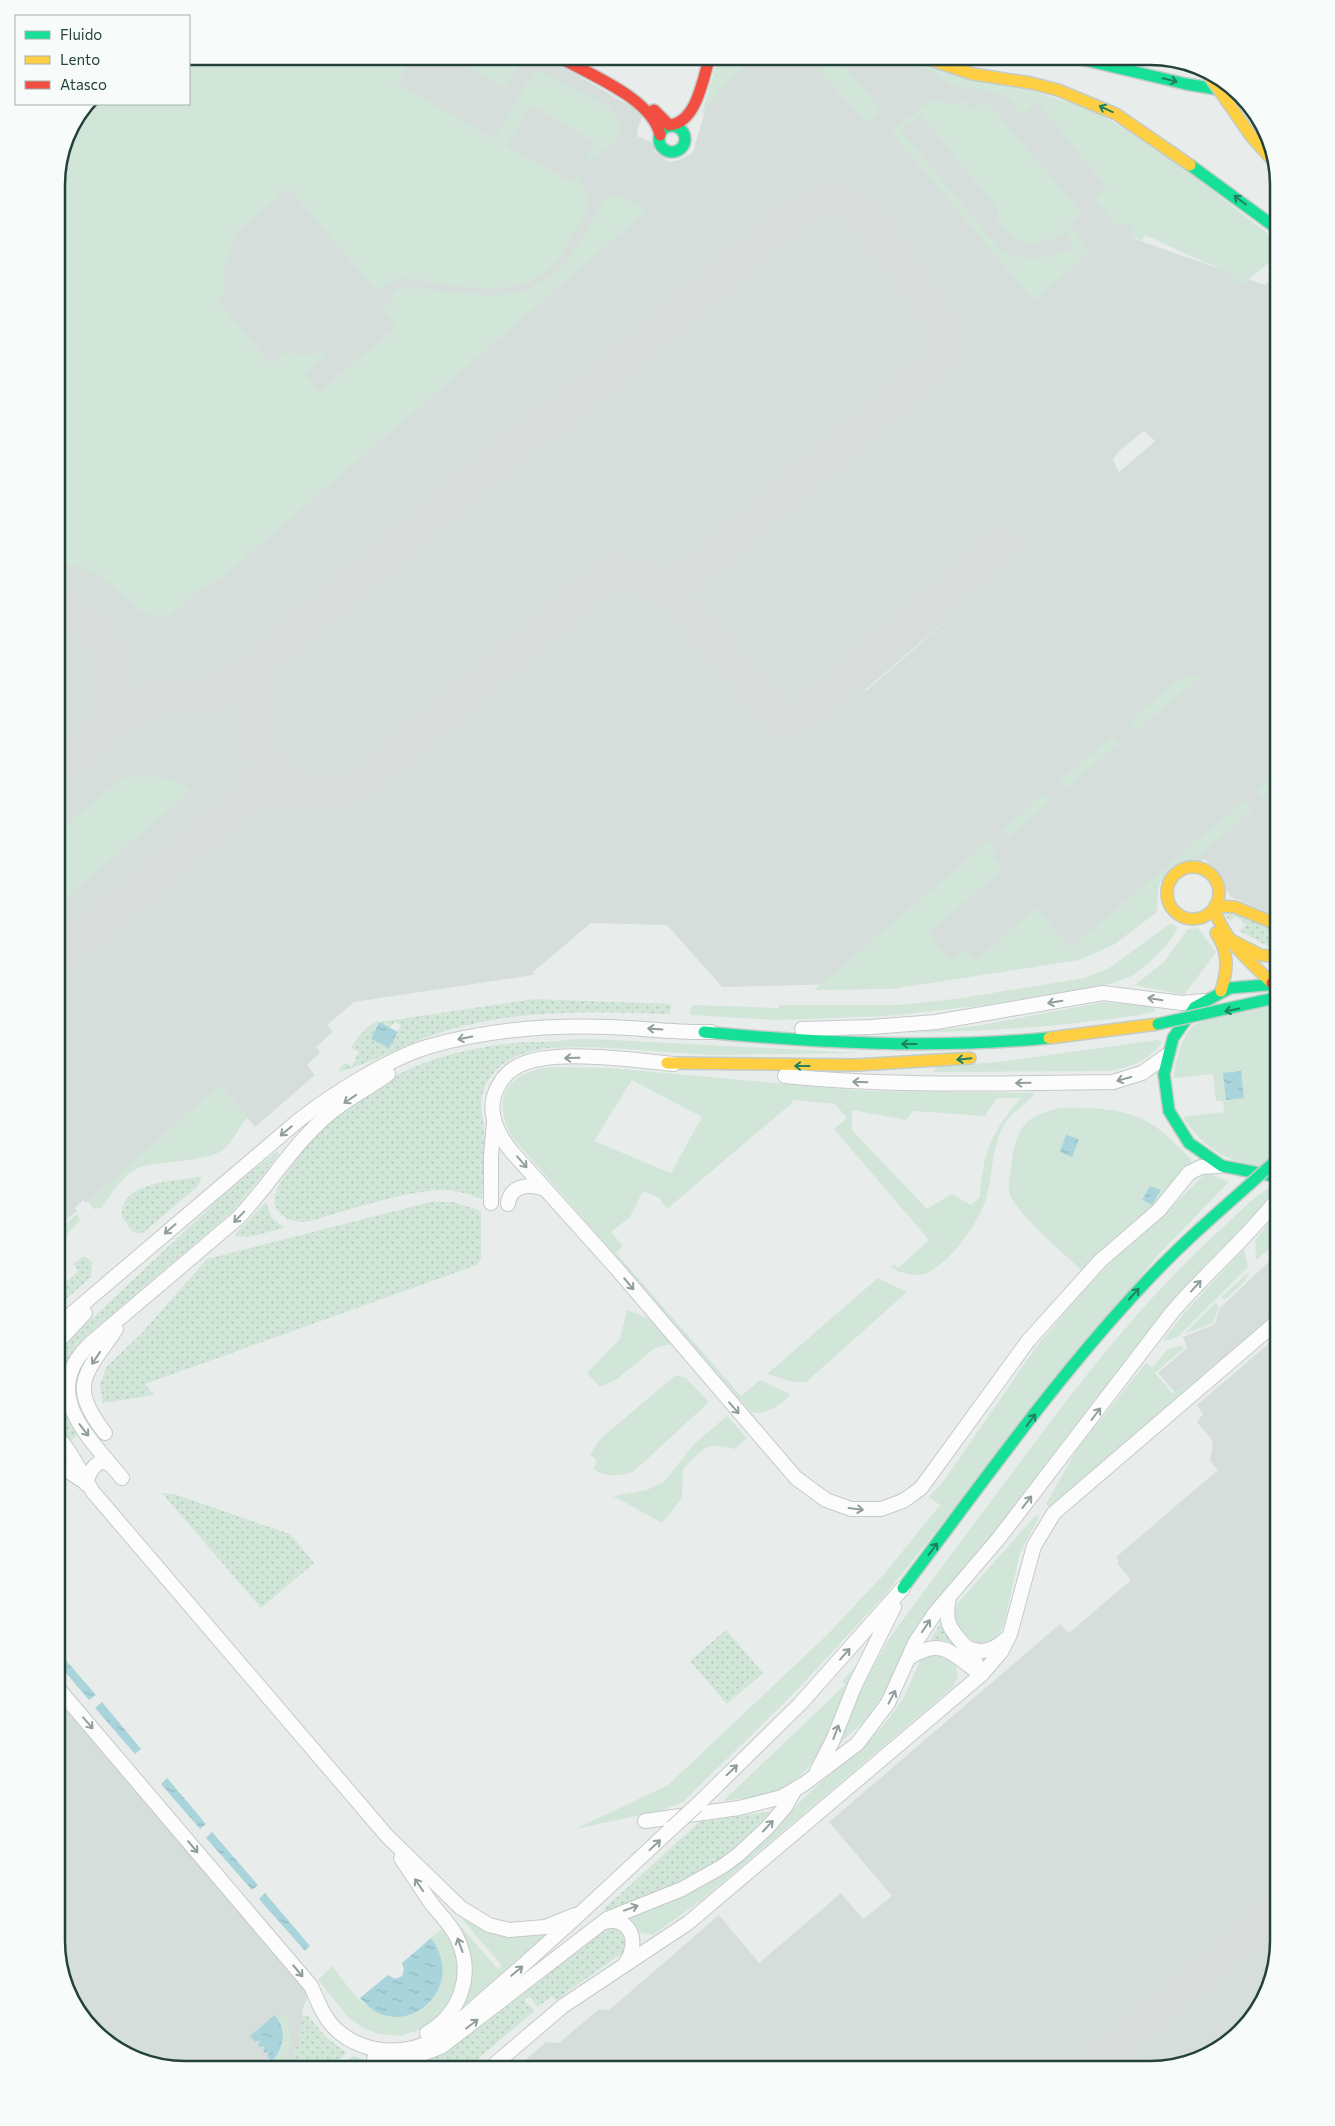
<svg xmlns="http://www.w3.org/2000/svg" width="1335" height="2126" font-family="Commissioner,sans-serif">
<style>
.built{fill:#d6dedb;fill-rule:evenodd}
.grass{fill:#d1e6d8;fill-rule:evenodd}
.park{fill:url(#park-dots)}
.water{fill:url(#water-ripples)}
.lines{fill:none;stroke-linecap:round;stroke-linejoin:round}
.taxiway{stroke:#d8dddc;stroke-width:32}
.street-casing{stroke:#c5cac8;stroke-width:16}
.fast-casing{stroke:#c3cbc8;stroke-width:14}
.slow-casing{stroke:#c3cbc8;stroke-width:14}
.jam-casing{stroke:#c3cbc8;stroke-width:14}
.street{stroke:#fcfcfc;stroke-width:14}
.fast{stroke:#16e098;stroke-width:11}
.slow{stroke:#ffcf43;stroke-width:11}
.jam{stroke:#f24e42;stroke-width:11}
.street-bridge-casing{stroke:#c5cac8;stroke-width:16;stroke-linecap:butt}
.fast-bridge-casing{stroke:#c3ccc9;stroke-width:14;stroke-linecap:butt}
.slow-bridge-casing{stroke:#c3ccc9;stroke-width:14;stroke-linecap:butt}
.street-bridge{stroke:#fcfcfc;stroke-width:14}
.fast-bridge{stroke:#16e098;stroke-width:11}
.slow-bridge{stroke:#ffcf43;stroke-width:11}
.oneway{stroke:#1e8160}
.oneway2{stroke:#909f9b}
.rim{fill:none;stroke:#24423a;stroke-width:2.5}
</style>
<defs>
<pattern id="park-dots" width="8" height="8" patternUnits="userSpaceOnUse" patternTransform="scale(1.25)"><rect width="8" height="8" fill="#d1e6d8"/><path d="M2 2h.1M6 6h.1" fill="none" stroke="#b3c6ba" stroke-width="1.8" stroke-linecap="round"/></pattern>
<pattern id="water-ripples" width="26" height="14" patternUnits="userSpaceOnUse" patternTransform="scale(1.25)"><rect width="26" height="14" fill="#a9d4db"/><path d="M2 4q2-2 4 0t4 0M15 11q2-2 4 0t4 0" fill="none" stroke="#91b7bd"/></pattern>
</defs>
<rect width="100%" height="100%" fill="#e8edeb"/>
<g class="built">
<path d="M189,56H544L644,114L638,127L637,136L653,143L655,152L669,162L680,160L693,152L721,56H892L1037,96L1198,180L1132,238L1265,285L1279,274V917L1231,897L1205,859L1149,889L1098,937L1032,964L887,983L722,987L667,925L591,923L533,972V975L354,1002L327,1025L333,1032L316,1047L320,1053L307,1065L315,1075L255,1127L220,1086L86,1203L83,1200L75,1208L77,1211L56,1228L57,177L69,129L87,104H189ZM1144,431L1155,441L1119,472L1113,460L1120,450ZM969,601L866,691L865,690Z"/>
<path d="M1279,1252V1313L1180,1398L1158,1373L1187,1348L1183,1337L1215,1324L1219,1309Z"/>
<path d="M1279,1335V1941L1261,2005L1207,2056L1149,2070H514L546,2042L559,2043L599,2009L609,2010L719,1915L759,1963L841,1893L863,1919L892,1896L829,1822L1060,1624L1069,1633L1131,1580L1117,1563L1119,1561L1116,1557L1218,1470L1210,1461L1213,1441L1197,1422L1203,1414L1197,1405Z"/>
<path d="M56,1676L315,1979L303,2008L297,2070L177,2069L114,2048L70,1998L56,1940Z"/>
</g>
<g class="grass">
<path d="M189,56H413L397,84L494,139L533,73L540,71L611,109L619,120L621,131L616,142L582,164L595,142L531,104L507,146L572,183L578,173L589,201L588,208C579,224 571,241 561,255C526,308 454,283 403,278L391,282L377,291L288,188L235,234L224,272L225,294L218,301L271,364L284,353L310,354L323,351L326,355L304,374L319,392L397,327L382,309L396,297L392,293C402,285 414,288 426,289C473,294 518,306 557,271C579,251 589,221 606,197C617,191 639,202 645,212L226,574L198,591L170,615L159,618L144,613L103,578L82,568L56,561L57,177L69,129L87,104H189Z"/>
<path d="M449,56H519L521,58L505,88Z"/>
<path d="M719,56H754L718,92L701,116Z"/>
<path d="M889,56H902L963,78L1022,87L1094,111L1156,147L1266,232L1279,243V254L1243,284L1241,281L1238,283L1228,273L1145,235L1142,241L1132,237L1133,225L1117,224L1094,199L1107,188L1037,102L1022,115C1017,109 1013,101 1006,97C997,91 961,85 951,86L933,71Z"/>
<path d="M833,61L850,73L879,107V114L867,123L819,71Z"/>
<path d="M931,100C943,103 951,107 963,101L971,108H977L982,102H987L1082,213L1069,225L1089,252L1037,298H1032L891,132ZM921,115L998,209L997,220C1019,250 1034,247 1067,233L1073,248C1047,259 1023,264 998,248L900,130Z"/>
<path d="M1192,675L1201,677L1136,730L1129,722L1174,683Z"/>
<path d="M1112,737L1118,744L1065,789L1059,781Z"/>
<path d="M1279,771L1276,787L1264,800L1256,791Z"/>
<path d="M149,775L177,781L192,790L56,906V834L119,781L130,776Z"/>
<path d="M1044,794L1050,801L1009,837L1002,830Z"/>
<path d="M1244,801L1252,810L1196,858L1182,860L1166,871L1158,889L1157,912L1115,944L1079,960L892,989L814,990L989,841L997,850L991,856L1003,869L928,933L950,960L964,949L976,960L1036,908L1070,948Z"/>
<path d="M1171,923L1178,928L1166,946L1149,963L1132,976L1110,984L986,1005L888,1016L777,1020L691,1015L689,1012L693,1005H698L779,1008V1005H901L962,998L1084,978L1109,968Z"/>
<path d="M1198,928L1216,952L1184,995L1135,985L1164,962L1188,929Z"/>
<path d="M1279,994V1165C1238,1170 1204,1151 1183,1117L1224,1112L1223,1101H1216L1213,1074L1174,1078C1175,1058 1181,1041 1193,1025Z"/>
<path d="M1104,1002L1155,1007V1012C1072,1027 989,1031 905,1033L976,1026Z"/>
<path d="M575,1039H594L860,1053L712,1055L594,1047L549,1048L548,1042Z"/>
<path d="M1158,1040L1162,1042C1150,1061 1130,1067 1109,1071L934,1072L936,1067L997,1062Z"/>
<path d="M551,1067L610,1068L865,1091L1035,1093C1025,1106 1009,1113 1002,1129C991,1151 993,1176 986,1199C978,1224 951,1262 927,1273C915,1278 900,1273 890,1267L894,1264L898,1268L929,1240L834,1129L847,1118L835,1104L792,1100L791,1104L667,1209L659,1198L643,1191L630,1217L611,1232L623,1246L616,1253L741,1396L760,1380L790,1394C785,1404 763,1416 751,1412L512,1137C490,1097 508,1072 551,1067ZM632,1080L702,1117L671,1173L594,1141ZM997,1098H1021C991,1132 983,1152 980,1197L971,1205L952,1194L927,1209L852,1130V1110L906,1120L913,1111L985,1116Z"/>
<path d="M220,1086L247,1118C238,1128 232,1144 221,1151C214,1156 204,1157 195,1159C142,1168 134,1156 102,1208L94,1209L88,1201Z"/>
<path d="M1061,1108C1091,1107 1127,1108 1153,1125C1167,1134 1179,1148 1191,1159V1163L1149,1210L1081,1270C1063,1253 1019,1216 1010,1195C1007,1187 1010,1176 1011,1168C1015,1132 1022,1115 1061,1108Z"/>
<path d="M1207,1172L1229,1182L1158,1255L885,1595L795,1692L683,1802L660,1811L575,1829L668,1785L828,1634L885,1573L940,1505L929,1497L943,1482L1036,1347L1086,1288L1129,1244L1156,1222Z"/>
<path d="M1277,1185L1268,1201L983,1548L916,1626L892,1681L879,1703L865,1721L838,1744L867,1677L891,1636C932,1580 973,1525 1015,1469C1078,1384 1142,1301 1221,1229C1237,1215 1256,1192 1277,1185Z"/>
<path d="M1279,1211V1240L1256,1260L1255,1240Z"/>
<path d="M77,1214L80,1221L56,1245C56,1231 67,1222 77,1214Z"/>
<path d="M1244,1249L1248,1267L1178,1337L1165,1341L1164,1339L1185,1312Z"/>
<path d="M1249,1272L1245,1281L1225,1300L1221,1297Z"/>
<path d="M878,1278L907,1292L806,1382H793L767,1374Z"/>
<path d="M1215,1303L1219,1306L1213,1323L1184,1334Z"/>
<path d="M627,1310L655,1321L675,1343L655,1348L617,1379L600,1387L587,1373L620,1339Z"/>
<path d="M1179,1346L1185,1347L1155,1373L1173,1394L1187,1383L1189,1385L1219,1359L1220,1361L1049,1507L1046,1504L1078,1448L1146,1363L1152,1368L1168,1349Z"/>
<path d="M676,1375L686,1378L709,1402L633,1472C618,1476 606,1478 593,1469L597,1461L590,1454L601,1438Z"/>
<path d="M727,1416L747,1438L735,1449C704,1441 704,1449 683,1469L682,1498L662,1523L613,1496L647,1490L665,1481L693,1445Z"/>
<path d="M1036,1515L1039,1517L1020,1553L1004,1625L995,1640L981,1646C964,1639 949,1624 956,1605Z"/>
<path d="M941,1653L956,1666L958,1676L953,1687L703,1899L653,1935L641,1933L626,1918L700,1887L752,1851L806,1796L883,1726L903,1699L921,1659L927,1655Z"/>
<path d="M857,1665L859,1666C839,1710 824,1773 775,1791C757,1798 741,1798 723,1801L846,1684L841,1682Z"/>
<path d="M464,1917L546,1931L548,1933L466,2004L464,2003C475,1973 474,1947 455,1920L498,1969L502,1966L462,1919Z"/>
<path d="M445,1926L462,1965L452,2005L425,2028L400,2036L379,2034L365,2029L349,2018L318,1980L332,1966C340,1976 357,2000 367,2006C376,2010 391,2017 400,2016C441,2014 452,1967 431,1938Z"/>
<path d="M275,2015L285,2016C294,2033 291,2052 278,2065L282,2070H277L278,2068L272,2062C284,2047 287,2031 275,2015Z"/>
</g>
<g class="park">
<path d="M1226,911L1279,931V952L1239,931L1246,925L1236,916L1230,921L1224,914Z"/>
<path d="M534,999L671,1004L670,1014C596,1011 520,1009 448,1030C410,1041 376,1062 338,1072L344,1063L352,1066L359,1052L351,1048C358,1036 366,1027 379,1020L371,1039L389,1048L401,1025L394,1022L390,1028L380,1022Z"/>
<path d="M525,1042H548L549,1048C517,1052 485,1066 481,1103C481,1111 483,1118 484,1126C486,1150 483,1175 482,1199C471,1195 460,1191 449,1190C410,1188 344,1212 305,1222C295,1222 285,1220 278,1211C268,1197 281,1182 289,1170C316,1130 354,1098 397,1075C437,1054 481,1046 525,1042Z"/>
<path d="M277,1151L279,1154L233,1211L85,1337C58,1369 54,1400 79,1434L70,1442L56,1418V1361L67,1342L221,1197Z"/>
<path d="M202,1177L197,1187L144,1232C131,1237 129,1226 122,1217C118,1181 179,1180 202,1177Z"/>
<path d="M266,1202L271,1217L284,1228L249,1237L235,1236V1234Z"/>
<path d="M430,1202H453L481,1211V1259L477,1265L145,1384L154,1395L103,1403L100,1384L107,1366L140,1335L207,1259Z"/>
<path d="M84,1256L92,1262L91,1277L56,1308V1290L79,1271L73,1264Z"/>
<path d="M162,1493L174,1494L290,1534L314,1563L261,1608Z"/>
<path d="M940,1623H942L957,1647L942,1641H930Z"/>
<path d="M726,1630L763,1673L727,1704L690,1661Z"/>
<path d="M774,1811L761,1829L705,1873L608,1914L604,1909L699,1822Z"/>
<path d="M616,1927L621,1930L627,1938L625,1951L556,2000L552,1996L538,2007L529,1996L524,2000L534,2011L465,2070H337L353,2056C372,2064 392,2068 412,2065C438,2060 458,2042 479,2028C521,1997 561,1964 602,1930Z"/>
<path d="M302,2016H308L327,2038L347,2053L328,2070H293L291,2060L296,2046H299Z"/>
</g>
<g class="water">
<path d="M379,1022L398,1032L389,1048L371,1039Z"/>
<path d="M1241,1071L1244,1098L1226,1100L1223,1073Z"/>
<path d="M1066,1135L1079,1139L1072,1157L1060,1152Z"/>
<path d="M1150,1186L1161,1190L1152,1205L1142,1200Z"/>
<path d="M56,1649L96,1695L89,1700L56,1661Z"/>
<path d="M102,1702L141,1749L135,1754L95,1708Z"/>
<path d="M167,1778L206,1824L200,1829L161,1784Z"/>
<path d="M212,1832L258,1885L252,1890L206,1838Z"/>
<path d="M265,1893L310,1946L305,1951L259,1899Z"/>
<path d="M431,1938C470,1991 400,2047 360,1998L388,1975L395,1979L402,1976L404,1970L402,1963Z"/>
<path d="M275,2015C287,2030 284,2047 272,2062L267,2056L270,2051L265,2053L263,2051L265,2046L260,2047L258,2045L260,2040L255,2042L250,2036Z"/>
</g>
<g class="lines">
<g class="taxiway">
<path d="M56,607C113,628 132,683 98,734"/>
<path d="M263,660C244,691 251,721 263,753"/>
<path d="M56,771L134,707C151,698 168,693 187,693C205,693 216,696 233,686L536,428L558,417L801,209C825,194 848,199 868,219L943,328L945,348L941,360L692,574L672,583L653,582"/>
<path d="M250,796C289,775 314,812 357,787L607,575L617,571L636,573L673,595L777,715C785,721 794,721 802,716L1002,545"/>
<path d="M56,960L250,796C262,782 265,770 263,753L276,776L298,793"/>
<path d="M1087,2070L1279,1909"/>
</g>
<g class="street-casing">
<g id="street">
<path d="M802,1029L871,1027L936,1022L1103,993L1182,1003L1203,1001"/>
<path d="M674,1064C635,1060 551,1048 518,1066C506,1072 498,1084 494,1096C488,1117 499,1136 512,1152L617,1269L796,1478L826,1500L851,1509H881L903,1501L913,1494L921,1488L1028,1341L1100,1261L1159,1210L1189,1173L1201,1167L1219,1166"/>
<path d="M785,1076C894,1087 1004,1083 1113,1082L1142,1073L1166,1056"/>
<path d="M491,1203V1156L494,1123"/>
<path d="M508,1204C510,1185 530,1183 545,1189"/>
<path d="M56,1327L299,1120C333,1094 386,1060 427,1047C485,1030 548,1025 608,1027C642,1028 677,1033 711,1032"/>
<path d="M56,1344L85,1313"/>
<path d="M105,1433C67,1384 86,1374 116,1329"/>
<path d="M56,1434L70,1453L93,1492L387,1836L461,1908L489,1925L509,1930L545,1927L575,1915"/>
<path d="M56,1463L86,1483"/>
<path d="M122,1478C88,1436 37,1392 93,1341L238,1218C270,1184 294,1143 330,1113C348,1098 369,1088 388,1074"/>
<path d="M86,1484C89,1471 98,1455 112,1466"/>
<path d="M949,1597C944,1623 949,1628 966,1647C973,1654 977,1665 981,1675"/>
<path d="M966,1647C981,1655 995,1650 1006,1639"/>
<path d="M909,1658C942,1636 952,1654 979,1673"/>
<path d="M56,1686L311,1986C315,1995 319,2005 324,2014C342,2045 380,2056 413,2048C443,2041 467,2013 490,1994C552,1941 612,1884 672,1828"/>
<path d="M817,1771L833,1740L855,1685L894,1607"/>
<path d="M697,1805L800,1704L903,1588"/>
<path d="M645,1821L739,1808L782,1797L804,1784L857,1744L888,1703L915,1643L935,1613L999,1538L1173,1311C1207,1272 1247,1238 1279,1197"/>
<path d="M401,1858C411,1873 421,1888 431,1903C440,1915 452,1925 458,1940C474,1975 460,2014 427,2033"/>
<path d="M604,1922C632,1915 640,1944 625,1964"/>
<path d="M374,2059H408L441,2047L607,1919L682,1889L723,1866L739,1854L768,1827L785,1807L794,1791"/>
<path d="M488,2070L563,2006L688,1923L981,1675L1001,1652L1010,1634L1034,1546L1054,1513L1279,1320"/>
</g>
</g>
<g class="fast-casing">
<g id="fast">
<path d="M1072,57L1186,84L1234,92"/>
<circle cx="672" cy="139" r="13"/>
<path d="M1190,165L1279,230"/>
<path d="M704,1032C819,1043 934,1049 1049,1038"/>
<path d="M1269,1175L1222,1166L1189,1143L1169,1111L1164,1074L1173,1038L1195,1007L1230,988L1279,984"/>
<path d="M903,1588C981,1485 1055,1379 1143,1285C1174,1251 1208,1221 1242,1191"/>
</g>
</g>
<g class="slow-casing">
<g id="slow">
<path d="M919,56L973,74L1031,83L1058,90L1116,114L1190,165"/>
<path d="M1251,136L1273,161"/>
<circle cx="1193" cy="893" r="26"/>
<path d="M1215,906L1235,907L1279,925"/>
<path d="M1214,908C1223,939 1249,961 1272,983"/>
<path d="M1216,933C1229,952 1228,970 1221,991"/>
<path d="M1233,941L1260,955L1279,957"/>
<path d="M1049,1038L1158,1024"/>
<path d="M667,1063L857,1065L970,1058"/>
</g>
</g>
<g class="jam-casing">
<g id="jam">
<path d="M557,56C588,74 652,98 660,135"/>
<path d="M654,110L669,125C697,123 703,78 710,56"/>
<path d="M1272,983L1279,979"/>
</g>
</g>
<use href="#street" class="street"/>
<use href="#fast" class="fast"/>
<use href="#slow" class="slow"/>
<use href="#jam" class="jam"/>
<g class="street-bridge-casing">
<path id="street-bridge" d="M672,1828L697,1805"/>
</g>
<g class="fast-bridge-casing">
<g id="fast-bridge">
<path d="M1158,1024L1279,997"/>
<path d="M1242,1191L1279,1158"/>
</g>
</g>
<g class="slow-bridge-casing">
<path id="slow-bridge" d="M1208,74L1251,136"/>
</g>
<use href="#street-bridge" class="street-bridge"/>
<use href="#fast-bridge" class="fast-bridge"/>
<use href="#slow-bridge" class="slow-bridge"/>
</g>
<defs><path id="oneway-shaft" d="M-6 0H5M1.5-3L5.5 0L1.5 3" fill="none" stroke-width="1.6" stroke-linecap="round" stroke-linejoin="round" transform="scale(1.25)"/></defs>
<g class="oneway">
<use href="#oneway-shaft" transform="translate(1170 80) rotate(13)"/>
<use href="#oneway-shaft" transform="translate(1106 109) rotate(-155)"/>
<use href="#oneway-shaft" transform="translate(1240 200) rotate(-143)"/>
<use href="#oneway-shaft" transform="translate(1232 1010) rotate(168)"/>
<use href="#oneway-shaft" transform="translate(909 1044) rotate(180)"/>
<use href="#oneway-shaft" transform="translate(964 1059) rotate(174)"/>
<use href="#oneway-shaft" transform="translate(802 1066) rotate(180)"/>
<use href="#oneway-shaft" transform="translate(1134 1294) rotate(-47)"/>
<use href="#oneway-shaft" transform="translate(1031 1420) rotate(-53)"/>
<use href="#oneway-shaft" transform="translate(933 1549) rotate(-53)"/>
</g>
<g class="oneway2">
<use href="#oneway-shaft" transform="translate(1155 999) rotate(-171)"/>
<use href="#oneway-shaft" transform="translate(1055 1002) rotate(170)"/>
<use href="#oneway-shaft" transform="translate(655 1029) rotate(-176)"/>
<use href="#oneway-shaft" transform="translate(465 1038) rotate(169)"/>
<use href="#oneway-shaft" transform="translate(572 1058) rotate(179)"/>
<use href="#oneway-shaft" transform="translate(1124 1079) rotate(165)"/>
<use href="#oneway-shaft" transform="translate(860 1082) rotate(-178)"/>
<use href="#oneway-shaft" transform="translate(1023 1083) rotate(179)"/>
<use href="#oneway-shaft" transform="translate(350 1099) rotate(146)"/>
<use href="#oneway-shaft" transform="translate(286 1131) rotate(140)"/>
<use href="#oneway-shaft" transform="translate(522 1162) rotate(49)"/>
<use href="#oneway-shaft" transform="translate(239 1217) rotate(134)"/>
<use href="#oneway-shaft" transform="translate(170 1229) rotate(139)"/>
<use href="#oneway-shaft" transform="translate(629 1284) rotate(50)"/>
<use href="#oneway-shaft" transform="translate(1196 1286) rotate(-48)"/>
<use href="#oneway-shaft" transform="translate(96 1358) rotate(124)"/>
<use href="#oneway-shaft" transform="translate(734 1408) rotate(49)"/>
<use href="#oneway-shaft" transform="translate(1096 1414) rotate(-53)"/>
<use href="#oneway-shaft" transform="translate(84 1430) rotate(52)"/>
<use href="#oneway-shaft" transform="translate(1027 1502) rotate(-52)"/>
<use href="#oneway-shaft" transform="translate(856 1509) rotate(7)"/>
<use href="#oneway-shaft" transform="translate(926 1626) rotate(-56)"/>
<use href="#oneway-shaft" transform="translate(845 1654) rotate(-48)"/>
<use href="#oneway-shaft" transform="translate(892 1697) rotate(-62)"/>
<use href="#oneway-shaft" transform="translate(88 1723) rotate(49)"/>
<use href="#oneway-shaft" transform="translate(836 1732) rotate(-69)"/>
<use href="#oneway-shaft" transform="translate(732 1770) rotate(-44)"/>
<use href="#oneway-shaft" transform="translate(768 1826) rotate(-47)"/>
<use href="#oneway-shaft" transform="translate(655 1845) rotate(-43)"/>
<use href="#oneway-shaft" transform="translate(193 1847) rotate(50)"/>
<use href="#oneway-shaft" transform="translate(419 1885) rotate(-124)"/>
<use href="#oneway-shaft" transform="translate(631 1908) rotate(-20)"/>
<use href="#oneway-shaft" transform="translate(460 1945) rotate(-110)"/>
<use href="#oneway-shaft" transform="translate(298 1971) rotate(50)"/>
<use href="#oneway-shaft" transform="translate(517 1971) rotate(-40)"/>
<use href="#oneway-shaft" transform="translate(472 2024) rotate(-37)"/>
</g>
<path d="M0 0H1335V2126H0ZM185 65H1150A120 120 0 0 1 1270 185V1941A120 120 0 0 1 1150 2061H185A120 120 0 0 1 65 1941V185A120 120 0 0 1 185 65Z" fill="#f7fbf9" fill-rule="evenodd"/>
<path class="rim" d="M185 65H1150A120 120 0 0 1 1270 185V1941A120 120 0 0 1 1150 2061H185A120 120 0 0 1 65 1941V185A120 120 0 0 1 185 65Z"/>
<rect x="15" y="15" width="175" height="90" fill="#f7fbf9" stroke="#a3b1ad"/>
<rect x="25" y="31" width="25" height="8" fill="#16e098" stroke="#a3b1ad"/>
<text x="60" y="40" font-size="15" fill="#24423a">Fluido</text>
<rect x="25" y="56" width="25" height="8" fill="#ffcf43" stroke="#a3b1ad"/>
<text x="60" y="65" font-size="15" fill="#24423a">Lento</text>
<rect x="25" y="81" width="25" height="8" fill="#f24e42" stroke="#a3b1ad"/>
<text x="60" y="90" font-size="15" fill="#24423a">Atasco</text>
</svg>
